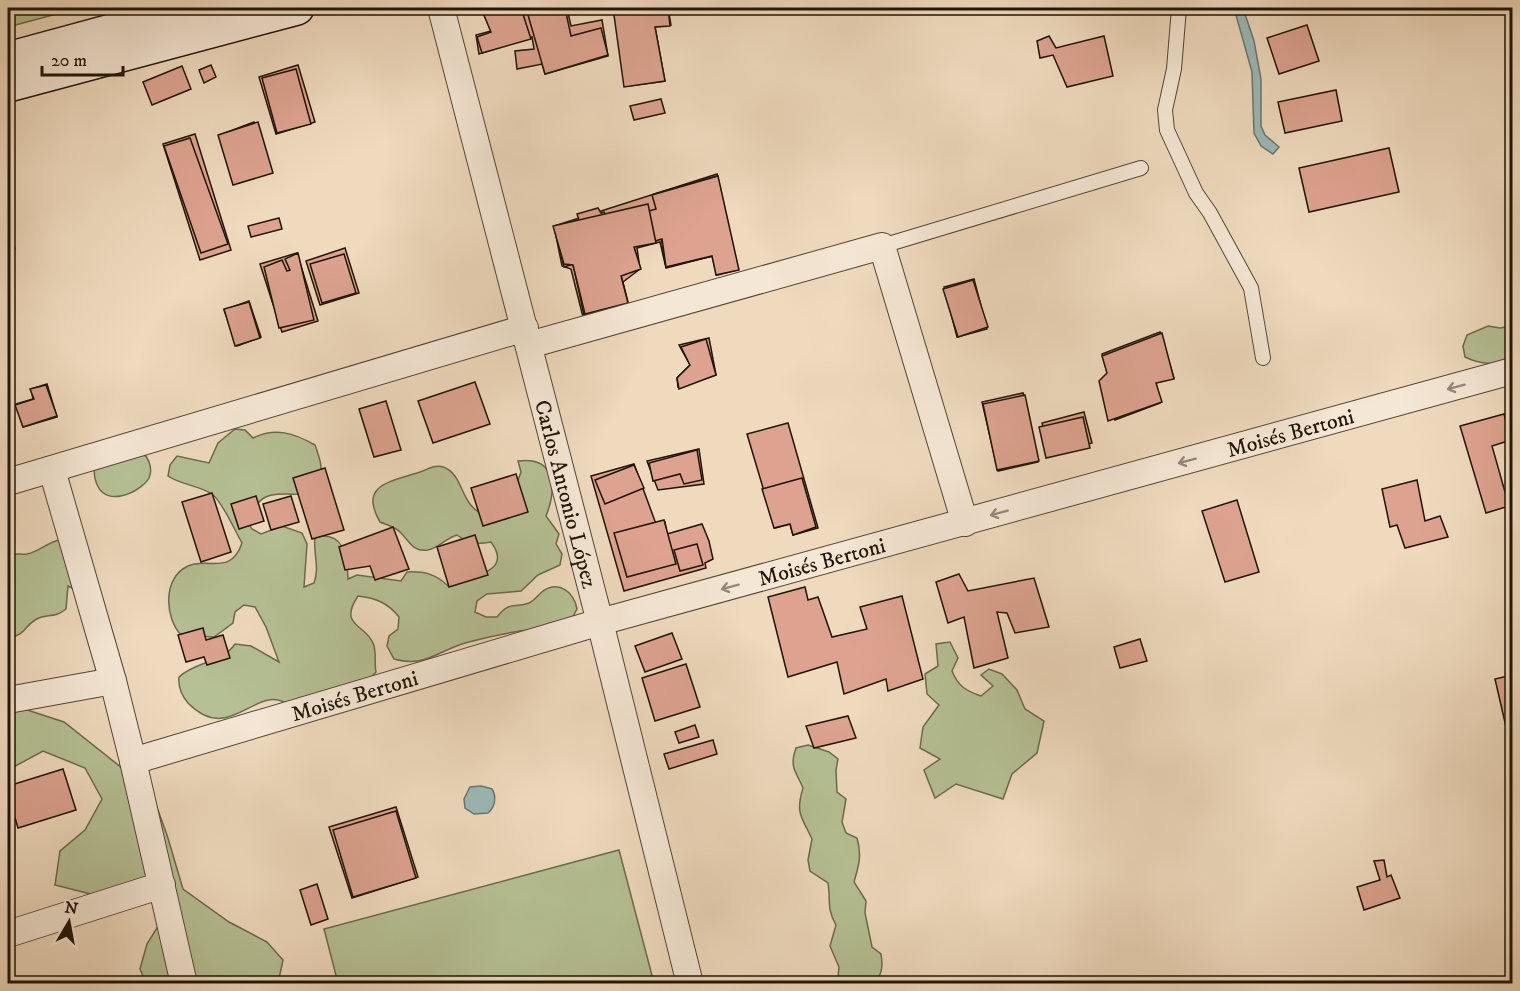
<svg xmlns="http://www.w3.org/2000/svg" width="1520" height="991" font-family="'IM FELL DW Pica',serif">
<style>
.green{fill:#b5c094;stroke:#6a6a4d;stroke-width:1.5}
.water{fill:#9cb9b9;stroke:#6a7771;stroke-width:1.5}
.building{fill:#dda390;stroke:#1f1406;stroke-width:1.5}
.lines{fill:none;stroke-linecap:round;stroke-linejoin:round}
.lane-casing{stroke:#534634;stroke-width:16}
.street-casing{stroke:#534634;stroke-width:28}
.secondary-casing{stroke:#1f1406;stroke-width:36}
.lane{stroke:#f5e7d5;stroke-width:14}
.street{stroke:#f5e7d5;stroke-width:26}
.secondary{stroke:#f5e7d5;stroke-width:33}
.oneway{stroke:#958878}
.labels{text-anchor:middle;stroke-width:4.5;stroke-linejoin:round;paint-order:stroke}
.street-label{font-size:22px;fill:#1f1406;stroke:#f5e7d5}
</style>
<rect width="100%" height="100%" fill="#efdabe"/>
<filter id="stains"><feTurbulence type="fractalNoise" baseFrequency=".00333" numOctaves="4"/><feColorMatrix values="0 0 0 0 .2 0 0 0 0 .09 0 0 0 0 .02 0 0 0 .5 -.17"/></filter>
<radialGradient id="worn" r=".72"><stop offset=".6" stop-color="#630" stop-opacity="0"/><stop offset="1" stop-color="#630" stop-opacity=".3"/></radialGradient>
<g class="green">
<path d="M8,8H79L8,27Z"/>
<path d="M1488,326L1500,328L1512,326V363C1495,364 1481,365 1465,357L1463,346L1467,335Z"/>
<path d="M235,429L245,430L253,438C275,427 294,433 315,445C325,473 324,476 302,494C270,495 264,489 246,520L252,529L261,534L282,526L302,533L307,544L304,587L314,583C320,567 313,554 315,537C344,531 347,555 348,579L357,575L401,581L407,572C424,571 436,574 448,586C467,576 515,574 491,542C476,545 469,544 457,535C446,538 439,548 428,550C413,552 410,542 401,533C396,527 387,525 380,522C359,486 388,482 417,473C425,471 434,464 443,467C459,472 461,493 470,504C475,511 481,514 488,518L517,483L521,472L518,461C556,456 557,488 546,516L559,534L556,544L562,554L560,565L538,575L521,591L487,594L477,601L475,612L486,617H497C510,600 514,609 529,603C535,600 538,595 543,591C560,580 574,593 577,609C575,612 573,618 570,620C560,628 532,629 520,631C501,634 483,638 465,643C438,651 424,668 394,659L387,646L389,636L398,629L399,617C388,603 376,598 358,596C338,626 365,624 373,643C377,652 374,663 376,672L368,681L287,704C256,683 230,746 188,703C182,696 178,687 179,677C196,661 222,663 235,644L251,646L279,662L266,627L255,607L244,605L235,612L233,623L214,637L181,635C165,618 162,578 188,566C208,557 231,576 242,543C235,531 222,501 212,494C198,485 181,485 168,476L170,465L177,456L209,463L218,443Z"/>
<path d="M133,453L146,456C149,461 152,468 150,475C148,489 96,518 94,470Z"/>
<path d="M59,540L81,546L89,597L68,586L66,609C54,619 46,613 35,620C24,627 25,635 9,638L8,557C15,552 18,555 27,554C39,552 46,543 59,540Z"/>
<path d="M950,642L958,658L952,671C958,686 966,691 981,696L993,686L981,675L989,669L1002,674L1017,690L1025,709L1044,721L1037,753L1012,774L1003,799L956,784L935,798L924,770L940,759L920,748L923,727L939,705L927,694L925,674L938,666L936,644Z"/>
<path d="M8,705H12L64,722L151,791L167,835L183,889L229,922L267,942L283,960L278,983H146L140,969L147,944L165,915L158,896L114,900L55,885L60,851L85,830L102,799L85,768L43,751L8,770Z"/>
<path d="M808,745L829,752L838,759L836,770L837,792L846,799L842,822L846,833L857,838C862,855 859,865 854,882L866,901L865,913L872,947L881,954C883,966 882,974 875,983H840L838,977L839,967L830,946L836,925C826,907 831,901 828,883L810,871L808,860L812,839C802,817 795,814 803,788C796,771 789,768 796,748Z"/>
<path d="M619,850L654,983H338L324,929Z"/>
</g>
<g class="water">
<path d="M1234,8H1243L1254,41L1261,79V126L1265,135L1279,147L1273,154L1261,146L1254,133L1252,72Z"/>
<path d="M481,786L492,789C497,797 495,807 488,813L474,814L465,808L464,799L470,787Z"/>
</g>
<g class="building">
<path d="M481,8H567L571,26L602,20L608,56L545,74L542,64L517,69L515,51L534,49L532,37L479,54L476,35L491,31Z"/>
<path d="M481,8H521L531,39L482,53L477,37L491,32Z"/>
<path d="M526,8H565L571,36L601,28L608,55L545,74Z"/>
<path d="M613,8H668L671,25L655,27L665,81L629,86Z"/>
<path d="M613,8H668L670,26L655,27L665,81L624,87Z"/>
<path d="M1307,25L1319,61L1279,74L1267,38Z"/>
<path d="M1049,36L1056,48L1104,36L1113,76L1067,87L1053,55L1040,58L1037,41Z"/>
<path d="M211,65L216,77L204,83L199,70Z"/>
<path d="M298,65L315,122L276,134L259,77Z"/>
<path d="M182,66L191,89L152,105L143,82Z"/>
<path d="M296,69L311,124L277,133L262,78Z"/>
<path d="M1336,90L1342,121L1285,133L1278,102Z"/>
<path d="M661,99L665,113L634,120L630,106Z"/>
<path d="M254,122L272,171L238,183L220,135Z"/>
<path d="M258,122L273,173L233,185L218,135Z"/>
<path d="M195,134L231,250L200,260L163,144Z"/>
<path d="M190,138L228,244L201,253L164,146Z"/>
<path d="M1389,148L1399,192L1309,212L1299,168Z"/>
<path d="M717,174L737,270L717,275L712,256L666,268L660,242L637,248L640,269L623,282L626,303L583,317L571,269L562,266L554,226Z"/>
<path d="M717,176L737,269L717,273L713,256L666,267L654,194Z"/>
<path d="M718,176L739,270L716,275L712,256L666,267L662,239L634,247L640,269L621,275L628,302L584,315L573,264L564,267L554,227L579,220L577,214L598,208L601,213L604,212L609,223L656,209L652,195Z"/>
<path d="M648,204L656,243L634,247L641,269L621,276L628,303L585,314L573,265L564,264L553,226Z"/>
<path d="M279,218L282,229L251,237L248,226Z"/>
<path d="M8,225L15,249L8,251Z"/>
<path d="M345,248L359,293L320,305L306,261Z"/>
<path d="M297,253L318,321L282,332L260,264Z"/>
<path d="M298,253L314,320L279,328L264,267L282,260L287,271L290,270L285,259Z"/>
<path d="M344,254L356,293L322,303L310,264Z"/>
<path d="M974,279L987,329L957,337L944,287Z"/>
<path d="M973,280L988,327L958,337L943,289Z"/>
<path d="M249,301L261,337L237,346L224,310Z"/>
<path d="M249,302L260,338L235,346L224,309Z"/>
<path d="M1160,332L1174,378L1156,383L1160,403L1115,420L1101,381L1109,379L1102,354Z"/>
<path d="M1162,333L1174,379L1156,383L1162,402L1108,421L1099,381L1107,373L1102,356Z"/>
<path d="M709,338L716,375L678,387L677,378L690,365L679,345Z"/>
<path d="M706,339L716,375L679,389L677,378L690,365L681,347Z"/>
<path d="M475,382L490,424L433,443L418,401Z"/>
<path d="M47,384L57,417L23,427L16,404L33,399L31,389Z"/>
<path d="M46,385L57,416L23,427L15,405L34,399L30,389Z"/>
<path d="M1023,393L1038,462L998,471L982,402Z"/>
<path d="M1025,395L1039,461L997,470L983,404Z"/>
<path d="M386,401L401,450L374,457L359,409Z"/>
<path d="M1084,412L1092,443L1050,454L1042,423Z"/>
<path d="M1504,414L1511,440L1492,446L1509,506L1486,513L1460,426Z"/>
<path d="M1083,417L1090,448L1046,458L1039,427Z"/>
<path d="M788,423L818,528L793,535L790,524L775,528L747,434Z"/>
<path d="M699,449L704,484L658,490L647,461Z"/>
<path d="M697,450L702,480L684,484L680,474L653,481L649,463Z"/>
<path d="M634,464L656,524L665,522L667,534L702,524L709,541L713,559L705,563L706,568L624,591L591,476Z"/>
<path d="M634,465L644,488L605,504L595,480Z"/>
<path d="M325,468L344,530L312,539L293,478Z"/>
<path d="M516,474L528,512L483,526L471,488Z"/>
<path d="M802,478L816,527L793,535L790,524L774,528L762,489Z"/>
<path d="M1417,480L1425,521L1440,516L1448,537L1405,548L1397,525L1390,527L1382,489Z"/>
<path d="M212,493L231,552L201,562L182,502Z"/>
<path d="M256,496L264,521L239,529L231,504Z"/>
<path d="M291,496L299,522L271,530L263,504Z"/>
<path d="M1237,500L1259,572L1225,582L1202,511Z"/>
<path d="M664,520L676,564L627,577L614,533Z"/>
<path d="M393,527L409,569L375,580L370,566L345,570L339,547Z"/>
<path d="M475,535L488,575L449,587L437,547Z"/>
<path d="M697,544L703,565L680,571L674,550Z"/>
<path d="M959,574L968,591L1034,578L1049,627L1015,633L1007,613L997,612L1008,658L974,668L964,617L948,623L936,582Z"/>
<path d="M805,587L808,600L818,597L832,637L867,629L860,607L902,596L923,679L888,691L886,679L844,694L837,662L788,677L768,597Z"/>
<path d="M203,628L206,640L223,635L230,658L207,665L204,657L186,662L178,635Z"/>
<path d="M672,633L682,659L645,672L635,646Z"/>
<path d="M1140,639L1147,661L1120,668L1114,647Z"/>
<path d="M686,664L700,707L655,721L642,678Z"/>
<path d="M1512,675V753L1495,679Z"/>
<path d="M848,716L856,738L814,748L806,726Z"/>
<path d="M695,725L699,737L679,743L675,732Z"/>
<path d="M713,740L717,754L669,769L664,754Z"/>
<path d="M63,769L76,810L18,828L8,794V786Z"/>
<path d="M396,807L418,877L352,898L329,827Z"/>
<path d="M396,811L416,878L353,897L333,830Z"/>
<path d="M1384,860L1387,877L1391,875L1400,898L1364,910L1357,887L1380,880L1374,861Z"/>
<path d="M317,884L328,919L311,925L300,890Z"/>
</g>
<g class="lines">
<g class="lane-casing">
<g id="lane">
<path d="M1179,8L1174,69L1165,110L1167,130L1196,193L1210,213L1251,288L1263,358"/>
<path d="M882,246L1141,168"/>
</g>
</g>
<g class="street-casing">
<g id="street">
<path id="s1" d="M441,8L600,622L690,984"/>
<path d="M529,345L882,246L965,523"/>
<path d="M52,470L113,681L133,761L184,984"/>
<path d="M8,482L525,328"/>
<path d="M8,700L113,681"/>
<path id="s2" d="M133,761L600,622L1512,371"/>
<path d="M8,934L162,885"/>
</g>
</g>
<g class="secondary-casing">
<g id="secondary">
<path d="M8,59L196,8"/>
<path d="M8,85L297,8"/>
</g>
</g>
<use href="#lane" class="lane"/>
<use href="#street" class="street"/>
<use href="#secondary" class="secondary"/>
</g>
<defs><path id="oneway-shaft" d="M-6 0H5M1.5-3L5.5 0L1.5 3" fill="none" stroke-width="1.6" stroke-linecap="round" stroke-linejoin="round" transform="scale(1.5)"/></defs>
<g class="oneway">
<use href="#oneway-shaft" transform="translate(1456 387) rotate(165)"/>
<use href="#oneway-shaft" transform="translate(1187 461) rotate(165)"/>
<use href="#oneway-shaft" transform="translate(999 513) rotate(165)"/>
<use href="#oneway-shaft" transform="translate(730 587) rotate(165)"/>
</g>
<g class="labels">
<g class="street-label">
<text dy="8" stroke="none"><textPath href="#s2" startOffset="1203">Moisés Bertoni</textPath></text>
<text dy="8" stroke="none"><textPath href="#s1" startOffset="502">Carlos Antonio López</textPath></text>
<text dy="8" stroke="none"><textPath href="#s2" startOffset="717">Moisés Bertoni</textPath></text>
<text dy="8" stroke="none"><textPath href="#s2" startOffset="231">Moisés Bertoni</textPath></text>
</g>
</g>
<rect width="1520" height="991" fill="none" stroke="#efdabe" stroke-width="30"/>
<rect x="9" y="9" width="1502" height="973" fill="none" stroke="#1f1406" stroke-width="3"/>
<rect x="15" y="15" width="1490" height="961" fill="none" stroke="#1f1406" stroke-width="1.5"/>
<g transform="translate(69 922) rotate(10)" stroke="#f5e7d5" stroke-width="4.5" paint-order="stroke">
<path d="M0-4.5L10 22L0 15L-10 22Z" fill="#1f1406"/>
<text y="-9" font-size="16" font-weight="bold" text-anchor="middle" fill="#1f1406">N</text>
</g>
<path d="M42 66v9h81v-9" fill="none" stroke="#1f1406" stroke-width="3"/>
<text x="51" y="66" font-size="18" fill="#1f1406" stroke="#f5e7d5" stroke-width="4.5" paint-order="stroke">20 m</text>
<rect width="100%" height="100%" filter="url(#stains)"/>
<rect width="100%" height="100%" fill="url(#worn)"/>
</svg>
